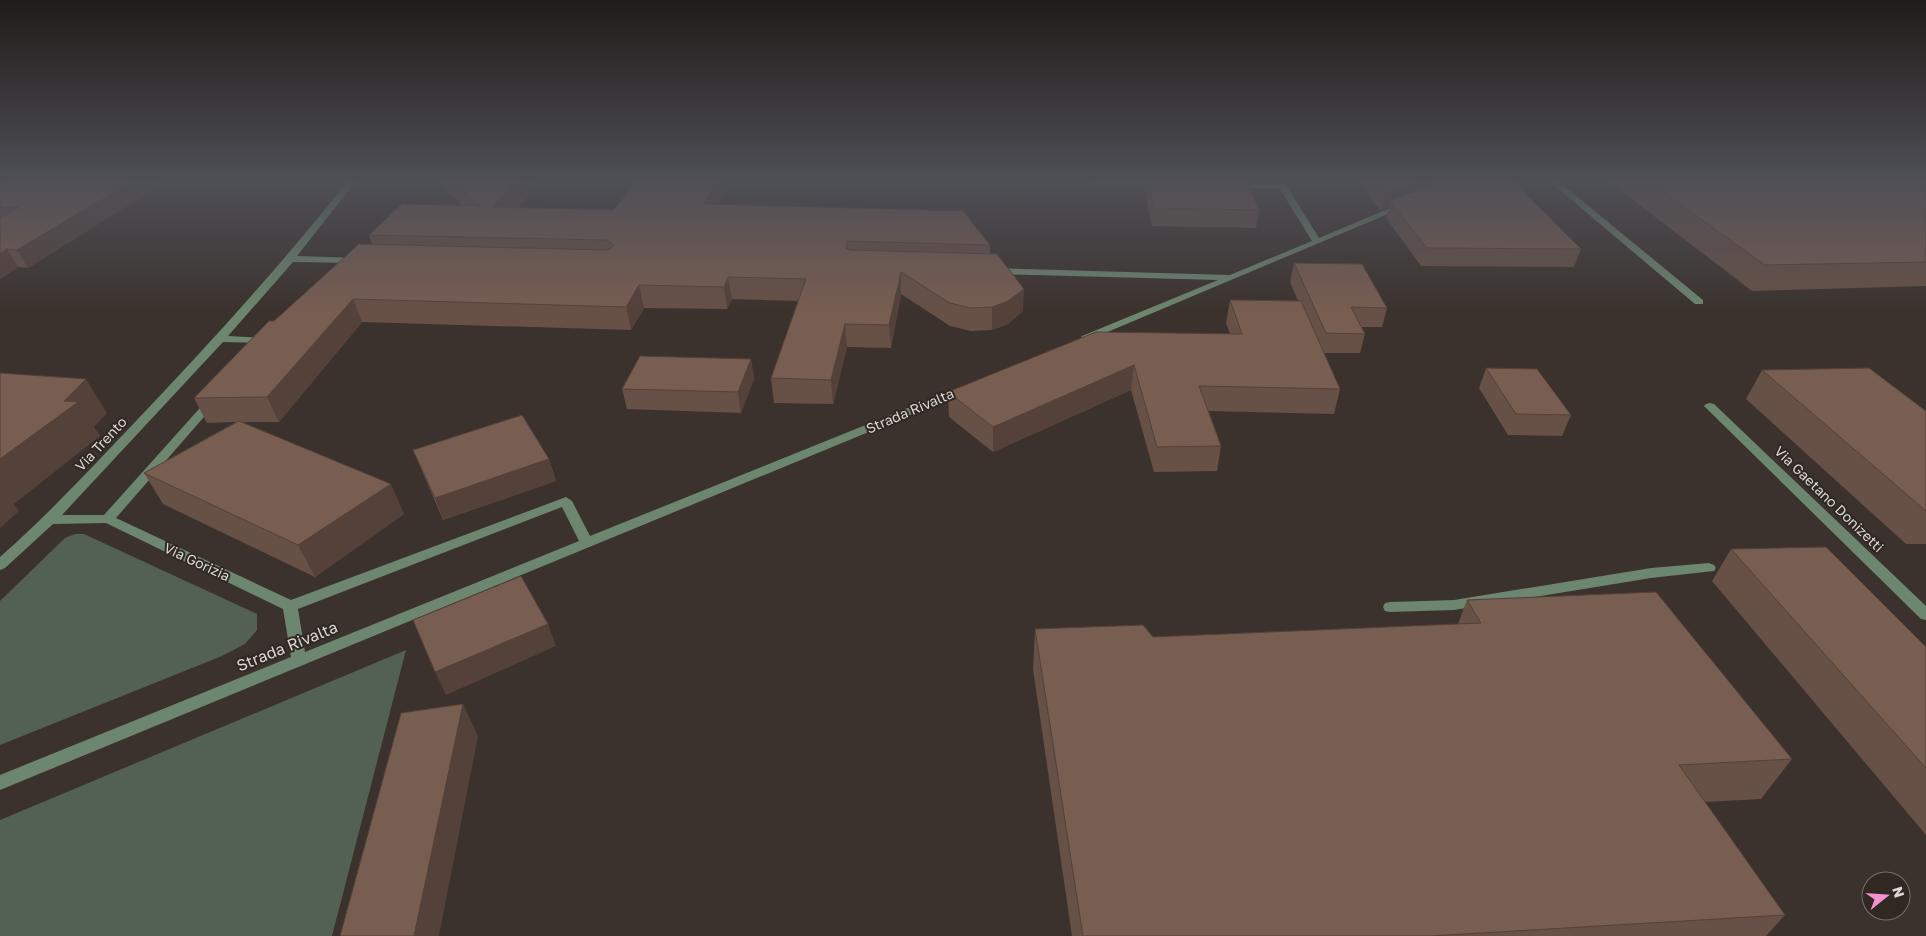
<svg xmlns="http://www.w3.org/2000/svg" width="1926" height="936" font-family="'Golos Text',sans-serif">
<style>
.green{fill:#526153}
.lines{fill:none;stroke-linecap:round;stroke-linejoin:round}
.minor{fill:#6d866f;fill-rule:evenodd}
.wall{fill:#675046}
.shaded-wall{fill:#544139}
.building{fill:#785d51;stroke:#544139}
.labels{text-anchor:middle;stroke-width:4;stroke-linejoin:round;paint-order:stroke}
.street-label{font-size:14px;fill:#dcd7d3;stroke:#302823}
.near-street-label{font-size:16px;fill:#dcd7d3;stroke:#302823}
</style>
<rect width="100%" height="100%" fill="#3b322d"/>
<g class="green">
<path d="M75,534H84L257,614V630L245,644L222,656L0,745V601L65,538Z"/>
<path d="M406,650L332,936H0V820Z"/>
</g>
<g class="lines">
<g class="minor">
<path d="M348,181H356L297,256L358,258L363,261L361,263L293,262L228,336L265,338L270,341L269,343L223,342L62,515H104L208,399H216L218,401L216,403L116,518L291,600L566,497L572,501L590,536L960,387H968L970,389L968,391L0,790V775L291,657L283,609L106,523L53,524L5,568L0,570V557C49,514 92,467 137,420C211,342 281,265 348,181ZM562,507L579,541L305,652L298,609Z"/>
<path d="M1089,181H1160L1164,183L1160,185L1093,183Z"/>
<path d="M1549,181H1558L1703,300V304H1695Z"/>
<path d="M1230,183L1286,185L1319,238L1400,204L1407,206L1086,341L1082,340L1081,338L1082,336L1218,280L994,274L989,271L994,268L1230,275L1312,241L1280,189L1233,187H1230Z"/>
<path d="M1710,403L1714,404L1926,606V620L1921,619L1706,408L1704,406L1706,404Z"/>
<path d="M1709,563L1714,565L1716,568L1714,571L1651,578L1454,610L1390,612L1385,611L1383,607L1385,603L1390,602L1454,600L1651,568Z"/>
</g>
</g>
<g class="wall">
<path d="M0,181H167L28,268L18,267L0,279Z"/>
<path d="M435,181H541L517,208L614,210L637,181H724L725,192L719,204L990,245V254L1023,311L1008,324L992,330L971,331L950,326L901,294L891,348L847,347L833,404L774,403L771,378L799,301L732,299L727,309L644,308L631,330L362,322L279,422H243L404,514L315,577L163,504L144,473L236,422L207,423L194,398L274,321L372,244L369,235L463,206Z"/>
<path d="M1145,181H1247L1259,210L1256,228L1152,226L1144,187Z"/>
<path d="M1358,181H1514L1523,189V191L1581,249L1574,267L1421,266L1386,218L1389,208L1381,211Z"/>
<path d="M1608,181H1926V286L1752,291Z"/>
<path d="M1294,263L1387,308L1382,327H1362L1365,334L1360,353H1324L1340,389L1334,414L1209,411L1221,446L1217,471L1154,472L1131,390L993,452L949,417L948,392L1230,334L1226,323L1230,300L1298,301L1290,282Z"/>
<path d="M751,359L754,379L741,413L627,409L622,389Z"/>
<path d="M1486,368L1571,415L1562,436L1508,435L1479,388Z"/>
<path d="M1762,370L1926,411V544H1906L1746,399Z"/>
<path d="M413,450L549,459L556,481L443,520Z"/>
<path d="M1731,549L1926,647V835L1712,581Z"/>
<path d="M1467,600L1792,759L1761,799L1705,802L1785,915L1766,936H1072L1033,669L1035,629L1153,637L1458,624Z"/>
</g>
<g class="shaded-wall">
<path d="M0,181H33L0,199Z"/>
<path d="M132,181H167L28,268L17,250Z"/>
<path d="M517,181H541L498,228L492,207Z"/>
<path d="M717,181H724L725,192L708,224L704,204Z"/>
<path d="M1419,181H1455L1390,201L1389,208L1381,211L1385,194Z"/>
<path d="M7,249L18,267L0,279V254Z"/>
<path d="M901,272V294L891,348L889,325Z"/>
<path d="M728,277L732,299L727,309L724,287Z"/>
<path d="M639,285L644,308L631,330L626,307Z"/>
<path d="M1024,289L1023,311L1008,324L992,330V307Z"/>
<path d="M353,299L362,322L279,422L267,397Z"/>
<path d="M845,324L847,347L833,404L831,380Z"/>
<path d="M751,359L754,379L741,413L738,392Z"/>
<path d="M1134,365L1131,390L993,452V427Z"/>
<path d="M86,379L107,413L94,427L100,436L14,504L19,511L0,528V459L64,401Z"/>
<path d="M549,459L556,481L443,520L435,498Z"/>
<path d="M391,484L404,514L315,577L298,545Z"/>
<path d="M548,624L556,646L446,695L435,672Z"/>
<path d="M463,704L478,736L439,936H414Z"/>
</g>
<g class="building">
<path d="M11,181H132L17,250L7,249L0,254V218L19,207H0V187Z"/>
<path d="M452,181H517L492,207L614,210L637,181H717L704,204L963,211L990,245L847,241L846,248L850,250L997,254L1024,289L1008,301L992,307L971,308L950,303L901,272L889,325L845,324L831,380L771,378L806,279L728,277L724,287L639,285L626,307L353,299L267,397L194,398L269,321H274L359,244L607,250L614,246L607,240L369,235L402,204L481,206Z"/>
<path d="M1148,181H1247L1259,210L1154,208Z"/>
<path d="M1375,181H1419L1385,194Z"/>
<path d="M1440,181H1514L1523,189H1521L1581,249L1427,248L1390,201Z"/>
<path d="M1648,181H1926V262L1765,265Z"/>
<path d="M1294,263L1362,264L1387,308L1351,307L1365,334L1326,333Z"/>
<path d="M1230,300L1301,301L1340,389L1199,386L1221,446L1157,447L1134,365L993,427L948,392L1096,332L1242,334Z"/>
<path d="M640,356L751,359L738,392L622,389Z"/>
<path d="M1486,368L1537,369L1571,415L1516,414Z"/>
<path d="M1869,368L1926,411V511L1762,370Z"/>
<path d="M0,373L86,379L64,401L78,402L0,459Z"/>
<path d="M522,415L549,459L435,498L413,450Z"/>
<path d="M239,421L391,484L298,545L144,473Z"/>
<path d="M1826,547L1926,647V768L1731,549Z"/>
<path d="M521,576L548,624L435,672L413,620Z"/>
<path d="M1656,592L1792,759L1679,765L1785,915L1430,936H1083L1035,629L1143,625L1153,637L1481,623L1467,600Z"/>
<path d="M463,704L414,936H340L401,713Z"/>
</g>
<linearGradient id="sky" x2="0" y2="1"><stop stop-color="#201c19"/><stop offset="0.58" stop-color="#4f4f57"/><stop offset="1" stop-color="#4f4f57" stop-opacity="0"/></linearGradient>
<rect width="1926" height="312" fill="url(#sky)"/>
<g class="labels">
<g class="street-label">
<text transform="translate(910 411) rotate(-23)" y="5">Strada Rivalta</text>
<text transform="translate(101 444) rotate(-47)" y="5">Via Trento</text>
<text transform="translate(1829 499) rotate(44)" y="5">Via Gaetano Donizetti</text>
<text transform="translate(197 562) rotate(25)" y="5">Via Gorizia</text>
</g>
<g class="near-street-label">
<text transform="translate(287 646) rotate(-22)" y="6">Strada Rivalta</text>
</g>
</g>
<g transform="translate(1886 896) rotate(73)"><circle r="24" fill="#302823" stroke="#756e69"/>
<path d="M0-4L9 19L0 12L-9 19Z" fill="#f790ce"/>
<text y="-8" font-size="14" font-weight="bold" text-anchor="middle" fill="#dcd7d3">N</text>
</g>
</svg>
